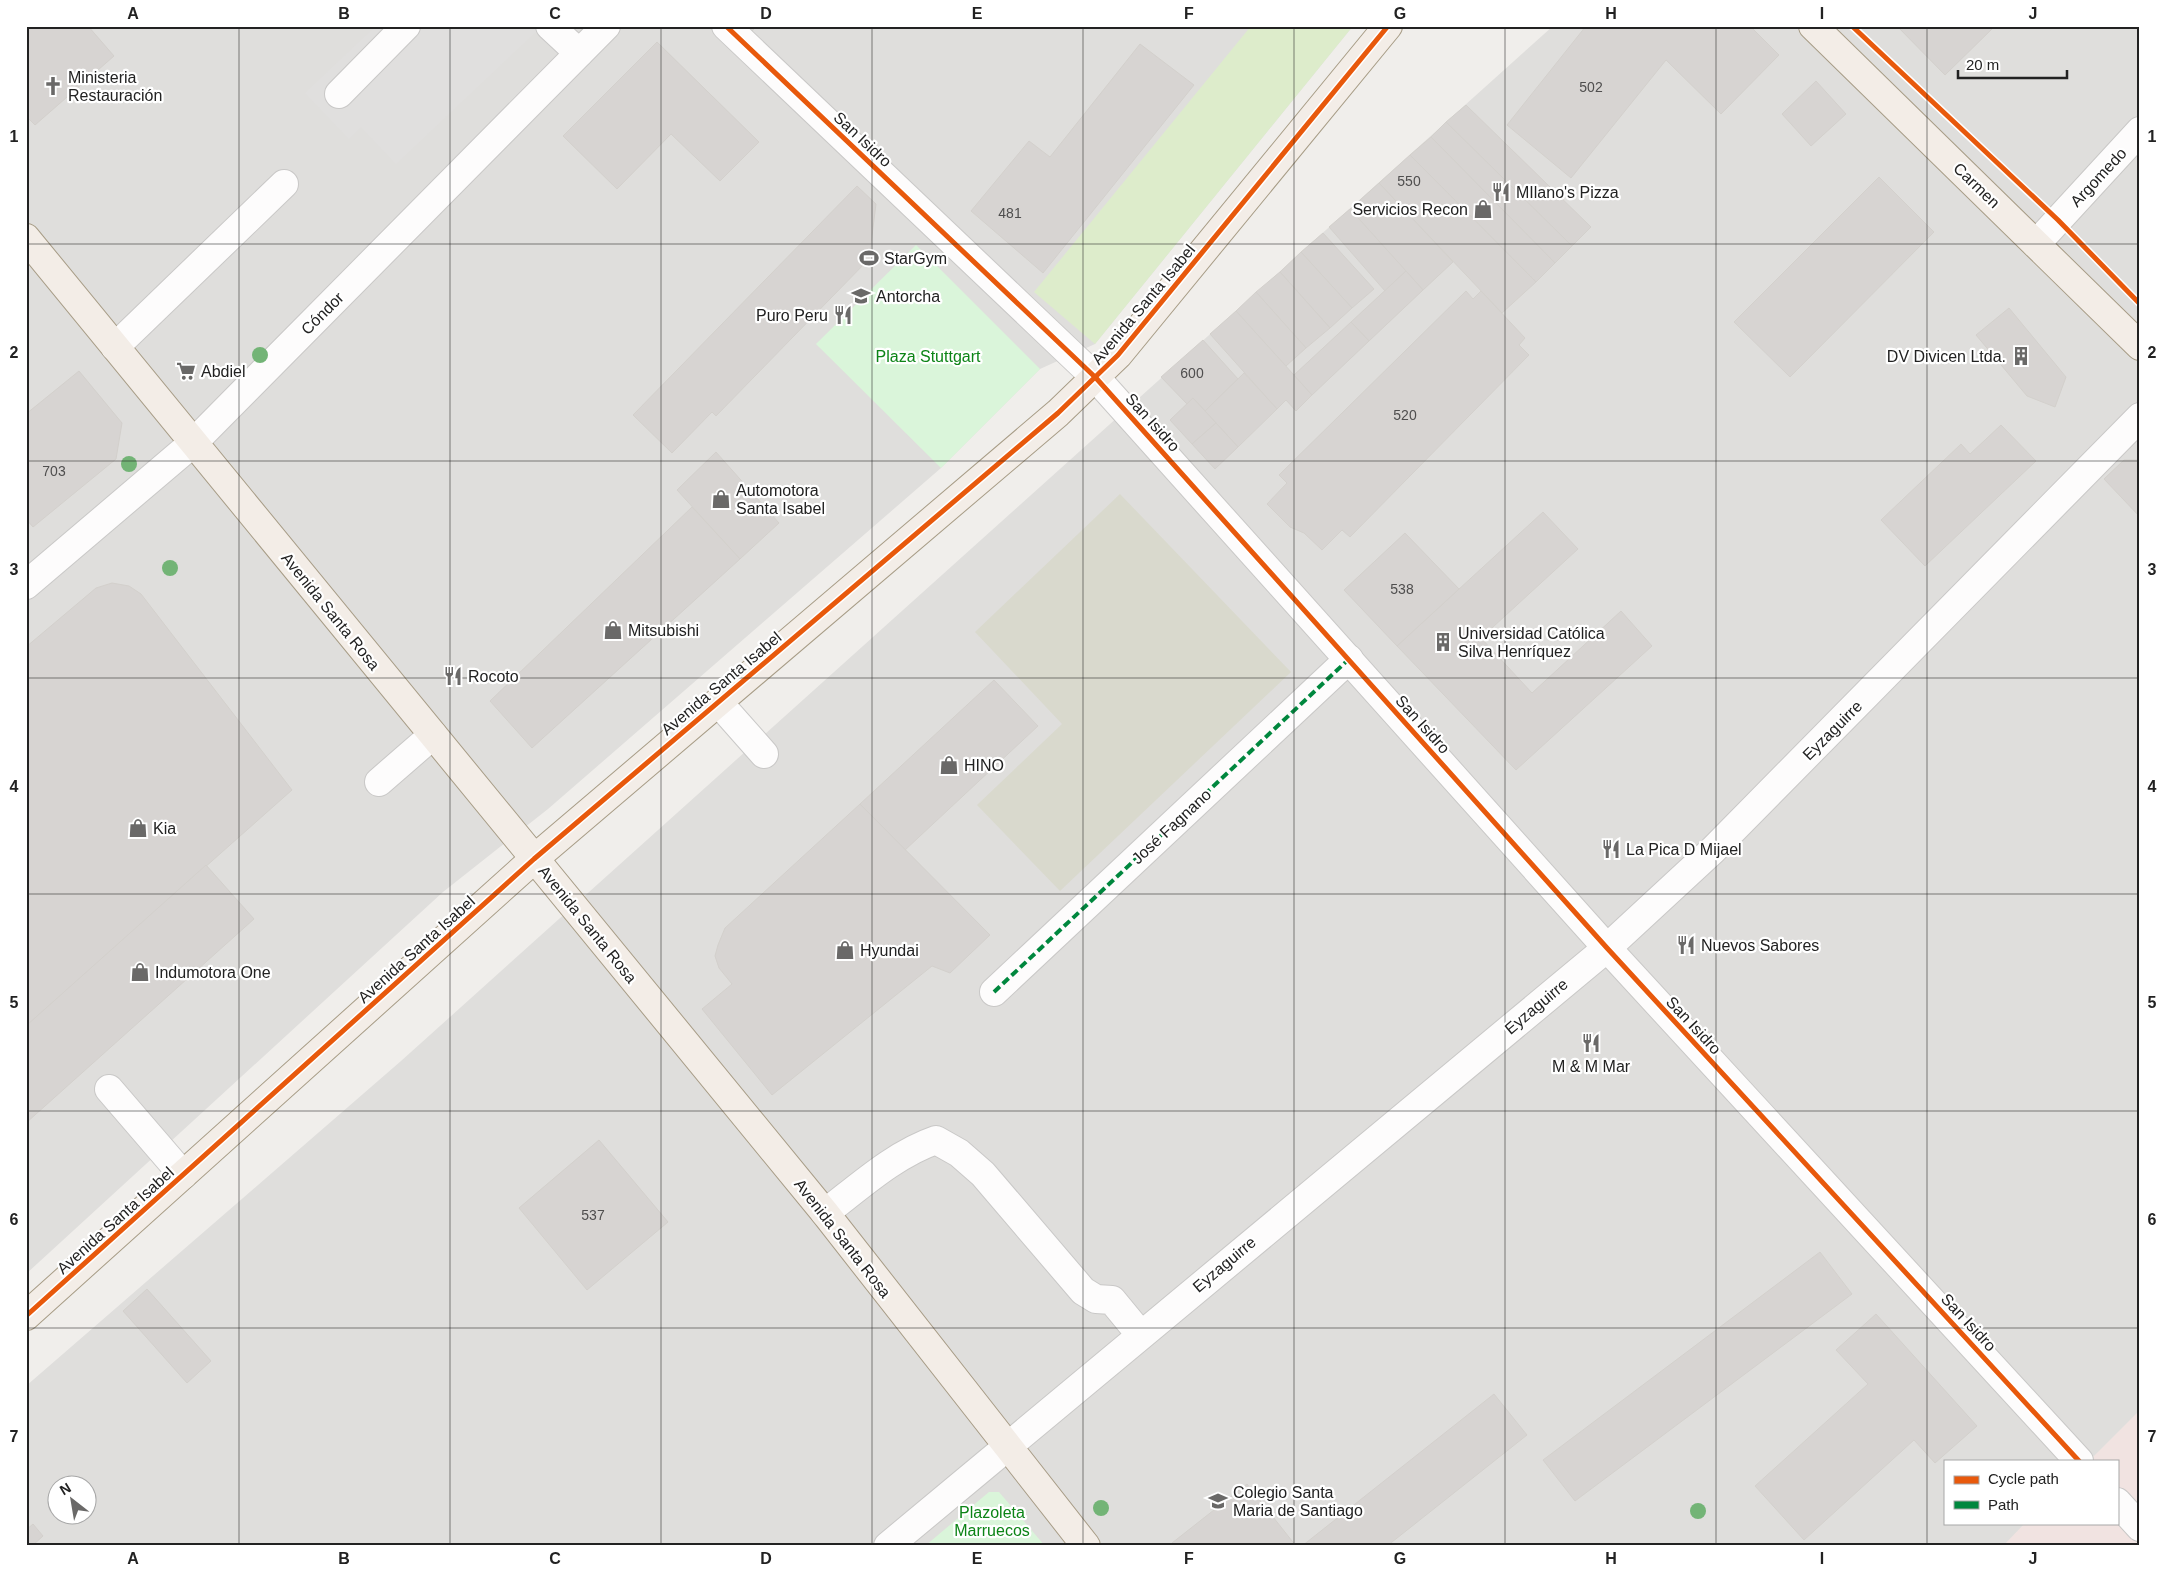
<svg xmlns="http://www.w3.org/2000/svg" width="2166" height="1572" font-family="Arial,sans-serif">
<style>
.residential{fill:#dfdedc;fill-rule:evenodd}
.commercial{fill:#f1e3e1}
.construction{fill:#d9d9cd}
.grass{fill:#ddeccb}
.park{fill:#daf5da}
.parking{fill:#e0dfde}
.building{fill:#d7d4d2;stroke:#d3d0cc}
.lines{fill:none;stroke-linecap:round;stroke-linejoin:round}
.minor-casing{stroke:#c9c8c7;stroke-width:30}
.major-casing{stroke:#a79c86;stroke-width:30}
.minor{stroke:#fdfcfc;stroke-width:28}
.major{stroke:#f3ede7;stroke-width:28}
.quiet{stroke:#00873e;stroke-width:4;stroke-dasharray:8 4;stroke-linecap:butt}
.cycleway-casing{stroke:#fff;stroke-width:8}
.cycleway{stroke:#e8590c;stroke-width:5}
.tree{fill:#73b476}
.grid{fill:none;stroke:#222;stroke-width:1;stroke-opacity:0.55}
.labels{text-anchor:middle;stroke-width:4.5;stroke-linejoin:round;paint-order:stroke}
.number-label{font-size:14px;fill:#4f4e4e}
.poi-label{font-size:16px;fill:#222;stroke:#fff;text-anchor:start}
.street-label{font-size:16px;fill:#222;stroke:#fff}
.park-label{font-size:16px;fill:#0c8416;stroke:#fff}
.neatline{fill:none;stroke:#222;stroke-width:2}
.grid-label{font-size:16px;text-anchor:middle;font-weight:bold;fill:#222}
</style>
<rect width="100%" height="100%" fill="#f0eeeb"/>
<g class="residential">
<path d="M26,26H1353L1095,344L1040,369L941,468L548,809L443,892L26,1274Z"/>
<path d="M1553,26H2140V1546H26V1386L401,1061ZM1945,1461H2117V1523H1945ZM58,1484H88V1514H58Z"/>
</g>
<path class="commercial" d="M2140,1410V1546H2003L2025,1523H2117V1461H2089Z"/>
<path class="construction" d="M1120,494L1291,672L1060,891L977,805L1062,724L975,632Z"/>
<path class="grass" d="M1251,26H1353L1095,344L1034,292Z"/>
<g class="park">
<path d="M916,245L1040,369L941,468L816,344Z"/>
<path d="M989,1492H999L1045,1546H925Z"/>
</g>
<path class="parking" d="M376,26H542L396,164L361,127L349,139L305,93Z"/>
<g class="building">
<path d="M26,26H88L114,56L35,125L26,116Z"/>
<path d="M744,26H757L750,33Z"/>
<path d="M1586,26H1750L1779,55L1721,114L1666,60L1571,178L1507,125Z"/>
<path d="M1897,26H1995L1945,75Z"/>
<path d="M657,42L759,142L720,181L671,134L617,189L563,136Z"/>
<path d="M1140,44L1194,85L1043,273L971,211L1029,141L1050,157Z"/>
<path d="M1816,81L1846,114L1811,146L1782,114Z"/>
<path d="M1466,105L1591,227L1572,246L1446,122Z"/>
<path d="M1446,122L1572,246L1555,263L1431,137Z"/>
<path d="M1431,137L1555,263L1536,282L1410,155Z"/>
<path d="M1410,155L1536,282L1502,313L1379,183Z"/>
<path d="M1879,177L1934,232L1790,377L1734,322Z"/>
<path d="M1379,183L1453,262L1423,290L1350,209Z"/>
<path d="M857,186L876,204L869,259L716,416L712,412L672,453L633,415Z"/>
<path d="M1350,209L1406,271L1385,291L1329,227Z"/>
<path d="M1323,233L1374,289L1352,308L1301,252Z"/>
<path d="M1301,252L1352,308L1330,328L1280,272Z"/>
<path d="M1406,271L1423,290L1369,341L1351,322Z"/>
<path d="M1280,272L1330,328L1306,348L1256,292Z"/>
<path d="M1466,291L1473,299L1481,291L1525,338L1519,345L1529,355L1350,537L1342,530L1322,550L1304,533L1290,527L1267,504L1287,483L1279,475Z"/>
<path d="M1256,292L1306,348L1286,366L1236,311Z"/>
<path d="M2009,308L2066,377L2055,407L2027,396L1976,335Z"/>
<path d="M1236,311L1312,395L1296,411L1286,400L1277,409L1210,334Z"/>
<path d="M1351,322L1369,341L1312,395L1294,375Z"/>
<path d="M1203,340L1238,379L1205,411L1193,398L1187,404L1161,377Z"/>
<path d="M79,371L122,423L116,459L33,527L26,519V414Z"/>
<path d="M1244,373L1277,409L1238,447L1205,411Z"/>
<path d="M1193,398L1216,423L1192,444L1170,420Z"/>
<path d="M1216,423L1238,447L1215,469L1192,444Z"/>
<path d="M2001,425L2036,461L1925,566L1881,520L1961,444L1970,454Z"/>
<path d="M716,452L779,523L740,559L677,490Z"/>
<path d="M2124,460H2140V517L2104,479Z"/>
<path d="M692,507L740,559L532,748L490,701Z"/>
<path d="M1543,512L1578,549L1481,638L1532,693L1621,611L1652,646L1516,770L1397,646Z"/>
<path d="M1405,533L1459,589L1397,646L1344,590Z"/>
<path d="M112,583L129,586L141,594L292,790L26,1026V712L28,710L26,708V647L96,588Z"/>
<path d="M994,680L1038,726L904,851L860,804Z"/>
<path d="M860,804L990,935L950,973L932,966L772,1095L702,1009L732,984L719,968L715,956L718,945L725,928Z"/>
<path d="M206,865L254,919L26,1123V1026Z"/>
<path d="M599,1140L668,1222L587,1290L519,1208Z"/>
<path d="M1820,1252L1852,1294L1575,1501L1543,1460Z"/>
<path d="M147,1289L211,1361L187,1383L123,1311Z"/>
<path d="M1876,1314L1977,1426L1935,1463L1914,1440L1804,1540L1755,1486L1868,1384L1836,1350Z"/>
<path d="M1494,1394L1527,1435L1387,1546H1302Z"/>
<path d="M1247,1484L1296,1546H1175L1172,1543Z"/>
<path d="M33,1524L43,1536L32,1546H26V1530Z"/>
</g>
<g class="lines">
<g class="minor-casing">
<g id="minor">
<path d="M550,26L579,53"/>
<path d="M726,26L1096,378L1607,948L2079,1461"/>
<path d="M339,94L406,26"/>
<path d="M2036,244L2140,131"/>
<path d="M115,347L284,184"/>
<path d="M26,585L193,443L606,26"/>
<path d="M718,702L764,754"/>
<path d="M379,782L433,735"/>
<path d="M994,992L1349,659"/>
<path d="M109,1089L183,1175"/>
<path d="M825,1213C859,1187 895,1154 936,1140L959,1153L983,1174L1083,1291L1096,1299L1112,1300L1140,1334"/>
<path d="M2117,1502L2140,1527"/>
<path d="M888,1546L1607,948L1713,850L2140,417"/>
</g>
</g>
<g class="major-casing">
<g id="major">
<path d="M1813,26L2140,346"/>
<path d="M26,238L825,1213L1086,1546"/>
<path d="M26,1316L534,859L1058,413L1118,355L1388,26"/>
</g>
</g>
<use href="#minor" class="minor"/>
<use href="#major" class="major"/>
<path class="quiet" d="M994,992L1349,659"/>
<g class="cycleway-casing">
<g id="cycleway">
<path d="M726,26L1096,378L1607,948L2079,1461"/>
<path d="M1852,26L2058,220L2140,304"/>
<path d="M26,1316L534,859L1058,413L1118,355L1388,26"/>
</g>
</g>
<use href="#cycleway" class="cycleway"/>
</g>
<g class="tree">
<circle cx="260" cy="355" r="8"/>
<circle cx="129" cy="464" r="8"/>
<circle cx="170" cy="568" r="8"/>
<circle cx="1101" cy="1508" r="8"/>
<circle cx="1698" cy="1511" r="8"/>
</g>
<path class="grid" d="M239,26V1546M450,26V1546M661,26V1546M872,26V1546M1083,26V1546M1294,26V1546M1505,26V1546M1716,26V1546M1927,26V1546M26,244H2140M26,461H2140M26,678H2140M26,894H2140M26,1111H2140M26,1328H2140"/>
<defs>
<g id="church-bare" transform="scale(1.5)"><path d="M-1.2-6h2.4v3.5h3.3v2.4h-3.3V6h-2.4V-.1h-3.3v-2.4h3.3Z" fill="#6a6968" stroke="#fff" stroke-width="2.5" paint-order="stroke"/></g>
<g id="restaurant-bare" transform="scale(1.5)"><path d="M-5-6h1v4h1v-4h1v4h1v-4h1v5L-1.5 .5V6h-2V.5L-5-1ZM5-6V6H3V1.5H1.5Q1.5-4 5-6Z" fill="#6a6968" stroke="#fff" stroke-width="2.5" paint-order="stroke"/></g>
<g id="shop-bare" transform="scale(1.5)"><path d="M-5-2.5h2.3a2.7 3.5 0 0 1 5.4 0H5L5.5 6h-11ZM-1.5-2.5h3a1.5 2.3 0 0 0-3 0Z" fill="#6a6968" stroke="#fff" stroke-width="2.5" paint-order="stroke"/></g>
<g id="stadium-bare" transform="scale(1.5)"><path d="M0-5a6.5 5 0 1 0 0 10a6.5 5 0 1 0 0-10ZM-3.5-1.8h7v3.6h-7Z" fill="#6a6968" stroke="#fff" stroke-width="2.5" paint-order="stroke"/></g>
<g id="school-bare" transform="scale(1.5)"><path d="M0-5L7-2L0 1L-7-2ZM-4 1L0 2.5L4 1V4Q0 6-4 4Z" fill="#6a6968" stroke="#fff" stroke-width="2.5" paint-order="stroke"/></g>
<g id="building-bare" transform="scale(1.5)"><path d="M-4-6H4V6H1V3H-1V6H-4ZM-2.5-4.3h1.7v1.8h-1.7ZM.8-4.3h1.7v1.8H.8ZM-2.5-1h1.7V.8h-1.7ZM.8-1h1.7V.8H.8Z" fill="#6a6968" stroke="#fff" stroke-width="2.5" paint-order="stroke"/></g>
<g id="supermarket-bare" transform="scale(1.5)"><path d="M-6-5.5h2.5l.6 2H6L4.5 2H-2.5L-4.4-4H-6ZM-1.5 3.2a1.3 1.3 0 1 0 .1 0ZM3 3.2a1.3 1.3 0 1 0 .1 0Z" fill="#6a6968" stroke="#fff" stroke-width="2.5" paint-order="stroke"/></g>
</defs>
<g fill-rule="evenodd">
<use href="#church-bare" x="53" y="86"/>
<use href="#restaurant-bare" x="1501" y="192"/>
<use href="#shop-bare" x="1483" y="209"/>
<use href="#stadium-bare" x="869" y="258"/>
<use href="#school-bare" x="861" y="296"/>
<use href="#restaurant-bare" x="843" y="315"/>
<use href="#building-bare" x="2021" y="356"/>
<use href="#supermarket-bare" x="186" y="371"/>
<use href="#shop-bare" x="721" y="499"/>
<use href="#shop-bare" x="613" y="630"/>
<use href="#building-bare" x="1443" y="642"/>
<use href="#restaurant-bare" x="453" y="676"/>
<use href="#shop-bare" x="949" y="765"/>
<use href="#shop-bare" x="138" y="828"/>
<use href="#restaurant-bare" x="1611" y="849"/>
<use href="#restaurant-bare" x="1686" y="945"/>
<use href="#shop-bare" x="845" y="950"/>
<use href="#shop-bare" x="140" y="972"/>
<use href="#restaurant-bare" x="1591" y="1043"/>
<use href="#school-bare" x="1218" y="1501"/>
</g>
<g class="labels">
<g class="number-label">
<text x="1591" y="92">502</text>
<text x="1409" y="186">550</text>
<text x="1010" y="218">481</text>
<text x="1192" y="378">600</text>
<text x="1405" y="420">520</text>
<text x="54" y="476">703</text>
<text x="1402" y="594">538</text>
<text x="593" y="1220">537</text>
</g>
<g class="poi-label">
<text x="68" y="83">Ministeria<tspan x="68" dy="18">Restauración</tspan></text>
<text x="1516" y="198">MIlano's Pizza</text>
<text x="1468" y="215" text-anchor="end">Servicios Recon</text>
<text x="884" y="264">StarGym</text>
<text x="876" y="302">Antorcha</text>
<text x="828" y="321" text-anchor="end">Puro Peru</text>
<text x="2006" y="362" text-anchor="end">DV Divicen Ltda.</text>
<text x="201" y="377">Abdiel</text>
<text x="736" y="496">Automotora<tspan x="736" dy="18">Santa Isabel</tspan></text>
<text x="628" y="636">Mitsubishi</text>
<text x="1458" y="639">Universidad Católica<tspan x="1458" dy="18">Silva Henríquez</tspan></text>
<text x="468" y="682">Rocoto</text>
<text x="964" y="771">HINO</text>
<text x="153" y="834">Kia</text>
<text x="1626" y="855">La Pica D Mijael</text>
<text x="1701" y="951">Nuevos Sabores</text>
<text x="860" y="956">Hyundai</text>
<text x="155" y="978">Indumotora One</text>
<text x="1591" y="1072" text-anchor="middle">M &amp; M Mar</text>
<text x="1233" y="1498">Colegio Santa<tspan x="1233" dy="18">Maria de Santiago</tspan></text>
</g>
<g class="street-label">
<text transform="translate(863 139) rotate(43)" y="6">San Isidro</text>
<text transform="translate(2098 177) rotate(-47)" y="6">Argomedo</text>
<text transform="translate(1977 185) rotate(44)" y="6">Carmen</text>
<text transform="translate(1143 304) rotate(-50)" y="6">Avenida Santa Isabel</text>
<text transform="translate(322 313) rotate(-45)" y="6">Cóndor</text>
<text transform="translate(1153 422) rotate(48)" y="6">San Isidro</text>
<text transform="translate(331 611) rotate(51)" y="6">Avenida Santa Rosa</text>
<text transform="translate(721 683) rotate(-40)" y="6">Avenida Santa Isabel</text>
<text transform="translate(1423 724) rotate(48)" y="6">San Isidro</text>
<text transform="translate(1832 730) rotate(-45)" y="6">Eyzaguirre</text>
<text transform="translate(1171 826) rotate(-43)" y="6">José Fagnano</text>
<text transform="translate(588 924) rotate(51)" y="6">Avenida Santa Rosa</text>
<text transform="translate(416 949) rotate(-42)" y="6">Avenida Santa Isabel</text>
<text transform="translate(1536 1006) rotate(-40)" y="6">Eyzaguirre</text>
<text transform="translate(1694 1025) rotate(47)" y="6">San Isidro</text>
<text transform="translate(115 1220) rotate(-42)" y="6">Avenida Santa Isabel</text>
<text transform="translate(843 1238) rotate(52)" y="6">Avenida Santa Rosa</text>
<text transform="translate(1224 1264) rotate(-40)" y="6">Eyzaguirre</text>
<text transform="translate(1969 1322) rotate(47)" y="6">San Isidro</text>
</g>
<g class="park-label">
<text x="928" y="362">Plaza Stuttgart</text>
<text x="992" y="1518">Plazoleta<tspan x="992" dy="18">Marruecos</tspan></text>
</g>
</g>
<rect width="2166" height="1572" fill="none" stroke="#ffffff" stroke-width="55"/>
<rect x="1944" y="1460" width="175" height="65" fill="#ffffff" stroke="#a7a7a7"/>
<rect x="1954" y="1476" width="25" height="8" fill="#e8590c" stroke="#a7a7a7"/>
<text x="1988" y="1484" font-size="15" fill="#222222">Cycle path</text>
<rect x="1954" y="1501" width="25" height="8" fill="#00873e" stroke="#a7a7a7"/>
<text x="1988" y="1510" font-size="15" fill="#222222">Path</text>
<g transform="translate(72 1500) rotate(329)"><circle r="24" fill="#ffffff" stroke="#a7a7a7"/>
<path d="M0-4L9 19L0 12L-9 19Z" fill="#6a6968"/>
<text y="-8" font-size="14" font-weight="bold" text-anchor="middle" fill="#222222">N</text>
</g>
<path d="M1958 70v8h109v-8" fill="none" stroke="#222222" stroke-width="2.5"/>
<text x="1966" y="70" font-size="15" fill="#222222" stroke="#ffffff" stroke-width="4" paint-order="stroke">20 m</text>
<rect x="28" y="28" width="2110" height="1516" class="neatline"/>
<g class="grid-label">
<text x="133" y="19">A</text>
<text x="344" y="19">B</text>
<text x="555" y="19">C</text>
<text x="766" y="19">D</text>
<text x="977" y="19">E</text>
<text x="1189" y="19">F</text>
<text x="1400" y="19">G</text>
<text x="1611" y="19">H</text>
<text x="1822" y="19">I</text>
<text x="2033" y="19">J</text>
<text x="14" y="142">1</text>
<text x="2152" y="142">1</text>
<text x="14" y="358">2</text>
<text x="2152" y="358">2</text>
<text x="14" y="575">3</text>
<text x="2152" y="575">3</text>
<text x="14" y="792">4</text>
<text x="2152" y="792">4</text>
<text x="14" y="1008">5</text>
<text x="2152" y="1008">5</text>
<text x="14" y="1225">6</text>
<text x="2152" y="1225">6</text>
<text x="14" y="1442">7</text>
<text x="2152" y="1442">7</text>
<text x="133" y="1564">A</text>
<text x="344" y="1564">B</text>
<text x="555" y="1564">C</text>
<text x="766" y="1564">D</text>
<text x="977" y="1564">E</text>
<text x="1189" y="1564">F</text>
<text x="1400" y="1564">G</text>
<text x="1611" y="1564">H</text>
<text x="1822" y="1564">I</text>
<text x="2033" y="1564">J</text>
</g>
</svg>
